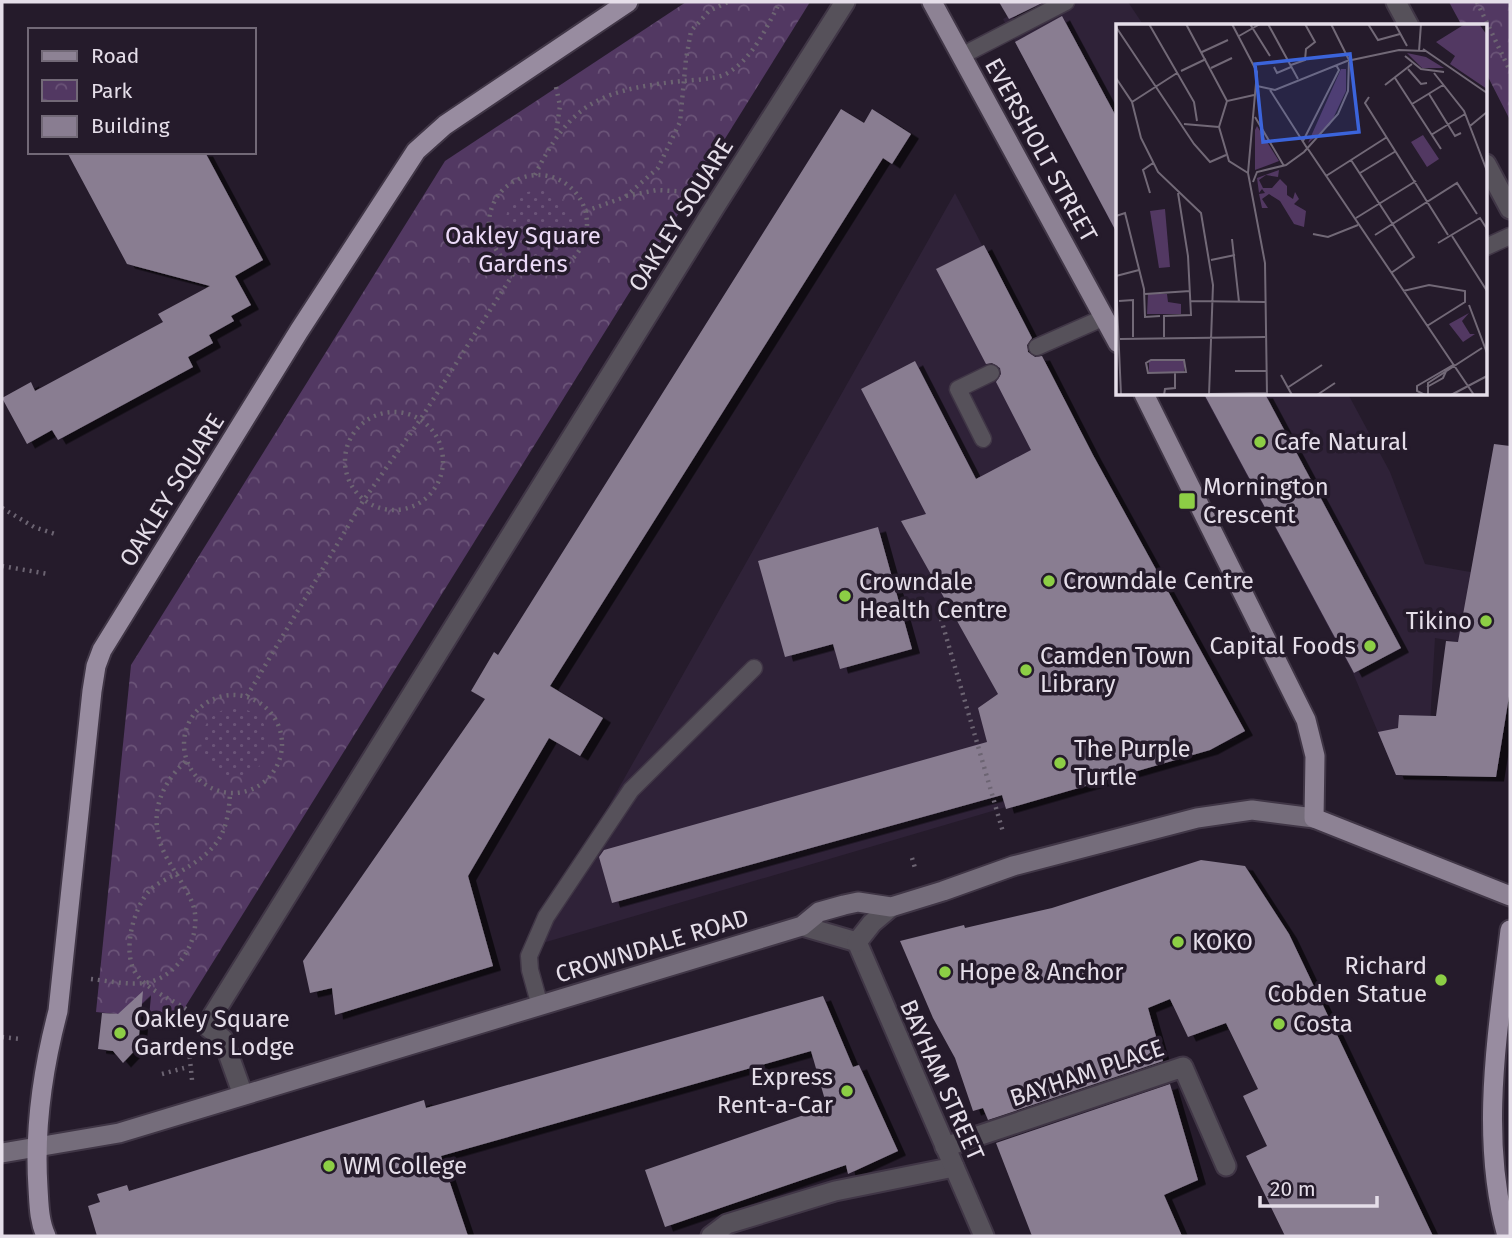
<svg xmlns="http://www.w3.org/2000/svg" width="1512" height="1238" font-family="'Fira Sans',sans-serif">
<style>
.built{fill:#2f2238}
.park{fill:url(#park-crowns)}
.garden{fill:url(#garden-dots)}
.building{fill:#897d91;filter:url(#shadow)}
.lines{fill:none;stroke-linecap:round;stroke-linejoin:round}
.service-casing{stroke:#403646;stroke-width:19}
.minor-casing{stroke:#403646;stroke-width:23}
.tertiary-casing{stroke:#403646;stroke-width:23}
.secondary-casing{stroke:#403646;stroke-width:23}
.primary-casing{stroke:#403646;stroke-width:23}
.trunk-casing{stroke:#403646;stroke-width:23}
.path{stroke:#6c6472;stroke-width:4.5;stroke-dasharray:2 5;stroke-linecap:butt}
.service{stroke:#56515a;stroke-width:16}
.minor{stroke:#56515a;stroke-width:19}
.tertiary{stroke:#56515a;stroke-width:19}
.secondary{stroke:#756d7b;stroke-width:19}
.primary{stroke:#8d8294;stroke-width:19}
.trunk{stroke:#988ca0;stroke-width:19}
.poi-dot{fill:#8cce45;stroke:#251b2b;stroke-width:2.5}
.labels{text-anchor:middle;stroke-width:7;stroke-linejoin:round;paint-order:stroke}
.street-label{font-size:24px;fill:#e5dee9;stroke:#251b2b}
.park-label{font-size:24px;fill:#ebd9f7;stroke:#251b2b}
.poi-label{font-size:24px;fill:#e5dee9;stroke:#251b2b;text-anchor:start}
.inset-road{fill:none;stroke:#726977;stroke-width:2}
.view{fill:#3b64db;fill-opacity:0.15;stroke:#3b64db;stroke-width:3.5}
.inset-edge{fill:none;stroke:#e5dee9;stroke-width:3.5}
</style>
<defs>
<pattern id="park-crowns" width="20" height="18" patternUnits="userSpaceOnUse" patternTransform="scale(1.75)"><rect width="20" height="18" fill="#523862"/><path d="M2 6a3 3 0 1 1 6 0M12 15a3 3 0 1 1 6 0" fill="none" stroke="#6b5478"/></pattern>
<pattern id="garden-dots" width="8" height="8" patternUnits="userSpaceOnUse" patternTransform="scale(1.75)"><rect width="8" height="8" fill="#523862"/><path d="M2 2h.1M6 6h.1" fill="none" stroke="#6b5478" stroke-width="1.8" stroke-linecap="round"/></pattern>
<filter id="shadow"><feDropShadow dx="8" dy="4.5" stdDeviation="0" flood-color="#0009"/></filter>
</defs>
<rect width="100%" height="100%" fill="#251b2b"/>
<g class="built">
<path d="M1034,2H1128L1144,26H1118V236L1003,19Z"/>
<path d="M955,193L1238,739L529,947Z"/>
<path d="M1203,394H1348L1390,472L1425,564L1510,579V651L1435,638L1427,775H1396L1353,673Z"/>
</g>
<g class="park">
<path d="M686,2H810L177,1020L96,1012L131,665L445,161Z"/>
<path d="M1449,2H1510V120L1486,73V26H1462Z"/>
</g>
<g class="garden">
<circle cx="539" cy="224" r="34"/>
<circle cx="235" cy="742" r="34"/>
</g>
<g class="building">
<path d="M999,2H1044L1009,19Z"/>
<path d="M1062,16L1118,120V235L1015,42Z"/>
<path d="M841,109L864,123L872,109L911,134L892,164L883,158L550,686L603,718L580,756L549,738L468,876L493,966L335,1015L332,988L310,993L303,961L485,699L471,691L494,652L498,655Z"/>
<path d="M67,152H205L263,260L235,276L251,305L231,316L234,321L209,335L213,343L188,357L193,367L58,440L52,430L27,444L2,398L31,382L35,391L163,322L158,314L210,286L127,264Z"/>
<path d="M984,245L1032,338L1027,345L1028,352L1035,357L1042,356L1093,455L1245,731L1210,750L1006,809L1002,795L612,903L599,857L604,850L987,742L978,708L998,694L901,521L926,514L861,389L915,361L976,479L1031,450L996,382L1001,374L1000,368L992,363L986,364L936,269Z"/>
<path d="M1204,394H1265L1401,648L1354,673Z"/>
<path d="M1494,444L1510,446V690L1496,777L1396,775L1378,732L1398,728L1399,715L1436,716L1446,641L1458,642Z"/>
<path d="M878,527L912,649L840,669L833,644L785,657L758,561Z"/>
<path d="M1201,860L1245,866L1289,934L1433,1236H1285L1246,1156L1267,1146L1243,1096L1258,1089L1226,1023L1188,1037L1170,999L1148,1008L1163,1061L988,1120L983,1108L973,1111L955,1058L933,1018L900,941L964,925L965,928L1052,908Z"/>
<path d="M143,991L138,1047L123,1063L113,1051L98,1049L102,1013L118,1014Z"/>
<path d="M823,996L853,1067L859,1065L898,1151L848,1174L846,1165L665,1227L645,1170L827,1107L811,1051L441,1156L468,1236H97L88,1206L100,1202L97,1194L127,1185L129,1191L424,1100L426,1108Z"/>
<path d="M1170,1084L1198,1180L1164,1195L1182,1236H1032L996,1143Z"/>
</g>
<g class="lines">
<g class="service-casing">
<g id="service">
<path d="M961,56L1066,2"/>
<path d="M1486,247L1510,236"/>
<path d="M1037,347L1105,317"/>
<path d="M983,439L958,389L991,373"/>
<path d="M540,1006L530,970L529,956L546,917L631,790L754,668"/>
</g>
</g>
<g class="minor-casing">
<g id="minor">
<path d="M243,1095L223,1039L209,1028L213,1015L716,205L845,2"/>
<path d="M945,1147L1183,1067L1226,1166"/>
<path d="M711,1236L727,1224L835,1191L954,1167"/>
</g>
</g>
<g class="tertiary-casing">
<g id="tertiary">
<path d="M1396,2L1409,26"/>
<path d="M1486,164L1510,209"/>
<path d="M802,926L857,942"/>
<path d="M857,942L984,1236"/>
<path d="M857,942L872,923L891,907"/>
</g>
</g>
<g class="secondary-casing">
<path id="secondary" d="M2,1153L119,1133L802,926L819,912L844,905L858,902L891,907L943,891L1013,866L1197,818L1252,810L1314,818"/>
</g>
<g class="primary-casing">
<g id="primary">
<path d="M932,2L1118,343"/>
<path d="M1144,394L1306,720L1315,756L1314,818L1510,896"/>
</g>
</g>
<g class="trunk-casing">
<g id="trunk">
<path d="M46,1236C39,1221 39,1204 38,1188C34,1129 43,1068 58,1011L92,691L96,666L102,650L299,331L416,151L445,125L628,2"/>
<path d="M1507,1236C1479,1136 1498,1032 1510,930"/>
</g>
</g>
<g class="path">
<path d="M1477,2L1510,71"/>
<path d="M556,87L560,106L556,133"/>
<path d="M535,175C569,106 597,91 673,82C687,80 714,80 726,74C753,59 766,28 780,2"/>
<circle cx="538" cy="224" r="49"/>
<path d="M626,196L657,190L690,192"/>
<path d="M586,211L625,197L658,168L680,122L686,59L691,31L709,11L728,2"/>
<circle cx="394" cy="461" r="49"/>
<path d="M2,508L34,527L55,534"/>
<path d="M2,566L48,574"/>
<path d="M941,619L1003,832"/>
<circle cx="233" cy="744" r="49"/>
<path d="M247,696L363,501L420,420L517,268"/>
<path d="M912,858L915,868"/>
<path d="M91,979C108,981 127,985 144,983C179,979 205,934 192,902C186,888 176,874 168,860C147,823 156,788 187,760"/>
<path d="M186,1009C171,999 148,990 137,975C121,954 133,908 150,890C157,883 169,878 178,873C216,851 228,837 230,793"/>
<path d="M2,1037L21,1039"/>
<path d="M189,1050L192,1080"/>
<path d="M162,1074L184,1068"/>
</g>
<use href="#service" class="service"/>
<use href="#minor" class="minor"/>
<use href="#tertiary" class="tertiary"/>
<use href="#secondary" class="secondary"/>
<use href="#primary" class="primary"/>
<use href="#trunk" class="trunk"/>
</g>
<g class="poi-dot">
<circle cx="1260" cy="442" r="7"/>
<rect x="1178" y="492" width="18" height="18" rx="3.5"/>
<circle cx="1049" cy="581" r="7"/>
<circle cx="845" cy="596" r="7"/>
<circle cx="1486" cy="621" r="7"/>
<circle cx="1370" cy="646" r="7"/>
<circle cx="1026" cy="670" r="7"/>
<circle cx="1060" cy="763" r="7"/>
<circle cx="1178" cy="942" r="7"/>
<circle cx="945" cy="972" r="7"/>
<circle cx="1441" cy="980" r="7"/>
<circle cx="1279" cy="1024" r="7"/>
<circle cx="120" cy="1033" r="7"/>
<circle cx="847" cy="1091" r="7"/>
<circle cx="329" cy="1166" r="7"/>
</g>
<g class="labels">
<g class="street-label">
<text transform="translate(1041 150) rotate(61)" y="8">EVERSHOLT STREET</text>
<text transform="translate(681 215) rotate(-58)" y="8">OAKLEY SQUARE</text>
<text transform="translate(172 490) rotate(-58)" y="8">OAKLEY SQUARE</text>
<text transform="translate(652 946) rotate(-17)" y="8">CROWNDALE ROAD</text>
<text transform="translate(1087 1073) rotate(-19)" y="8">BAYHAM PLACE</text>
<text transform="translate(942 1080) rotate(66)" y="8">BAYHAM STREET</text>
</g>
<g class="park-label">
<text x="523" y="244">Oakley Square<tspan x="523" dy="28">Gardens</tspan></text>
</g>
<g class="poi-label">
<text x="1274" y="450">Cafe Natural</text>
<text x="1203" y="495">Mornington<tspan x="1203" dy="28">Crescent</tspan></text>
<text x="1063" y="589">Crowndale Centre</text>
<text x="859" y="590">Crowndale<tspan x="859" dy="28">Health Centre</tspan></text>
<text x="1472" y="629" text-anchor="end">Tikino</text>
<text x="1356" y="654" text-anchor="end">Capital Foods</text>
<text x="1040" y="664">Camden Town<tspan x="1040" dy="28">Library</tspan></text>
<text x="1074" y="757">The Purple<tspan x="1074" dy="28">Turtle</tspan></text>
<text x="1192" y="950">KOKO</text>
<text x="1427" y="974" text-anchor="end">Richard<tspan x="1427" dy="28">Cobden Statue</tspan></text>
<text x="959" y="980">Hope &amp; Anchor</text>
<text x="134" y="1027">Oakley Square<tspan x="134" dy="28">Gardens Lodge</tspan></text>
<text x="1293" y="1032">Costa</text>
<text x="833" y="1085" text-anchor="end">Express<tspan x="833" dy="28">Rent-a-Car</tspan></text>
<text x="343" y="1174">WM College</text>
</g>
</g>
<g transform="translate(1116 24)">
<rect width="371" height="371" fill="#251b2b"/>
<path d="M163,146L162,153L150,151L143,156L147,164H156L164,155L171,162V171L177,175L179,168L183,175L178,180L190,187L188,203L178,200L164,177L153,170L146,175L152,184H146L143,170L149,169L146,165L143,169L141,154Z" fill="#523862"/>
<path d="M349,0H363L371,11V65L334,40L339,32L320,18Z" fill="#523862"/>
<path d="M291,29L310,33L328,44H306ZM225,45H230V67L214,101L192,119ZM141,102L163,137L139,146V106ZM307,111L323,135L311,143L295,118ZM32,270H51L52,278L65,280V290H31ZM353,289L346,297L354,310H359L347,318L333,300ZM33,337H68V348L33,349Z" fill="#523862"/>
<path d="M49,185L54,243L43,244L34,187Z" fill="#523862"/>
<path class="inset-road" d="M33,0L78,78L81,97M70,0L111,77M116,0L141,48L132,149L149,239L151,371M134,0L154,32M152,0L182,55M252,0L262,16L284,10M279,0L291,22M0,3L78,120L94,138L110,131M123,12L144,0M307,25L371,69M303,27L305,0M86,28L112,16M289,32L305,45L328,48M175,41L189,36L190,25L199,18L189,0M158,43L161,49L175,43M95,44L116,34M292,45L305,60L311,59M65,47L90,35M318,49L348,87L371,147M0,54L16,78L25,114L42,148L85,189L97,261L93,371M279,54L325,125M269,61L296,40M141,62L159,66L231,37L283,26L309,27M154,66L191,124M313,70L339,112L345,109M253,73L249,79L332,211M16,78L61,49M296,80L327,61M139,93L168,142M68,100L103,103M354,102L371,88M315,111L349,90M187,117L223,46L220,41M192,125L358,371M235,136L298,233L275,249M132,149L113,137L103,103L111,77L138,71M244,149L280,127M210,152L271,113M137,158L141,148L170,141L188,128L222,90L232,67L233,36L215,0M34,169L27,146L37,139M0,192L9,189L28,265L29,293L44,292M240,194L300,157M197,210L212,213L242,201M259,211L341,159L361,190M336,212L371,267M116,215L123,278M322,219L364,194L371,205M95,236L119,231M0,252L23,246M0,257L5,371M287,267L313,261L349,267V278L311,302M29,270L74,267M3,277L17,276V313M74,277L149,278M353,281L371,329M48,313V292L75,291L72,232L62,169M4,315L149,313M35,336H68L70,348L32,349L30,339ZM119,347H150M165,351L176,371M311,363L327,354L331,345M171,364L206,341M93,370L151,369M48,371L49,365L59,364V349M201,371L219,359M309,371L301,367V362L337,341M312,371V359L366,324M335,371L371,352"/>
<path class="view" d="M234,30L243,108L147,118L139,40Z"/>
<rect width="371" height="371" class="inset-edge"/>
</g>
<rect width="1512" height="1238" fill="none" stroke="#e5dee9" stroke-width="7"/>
<rect x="28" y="28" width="228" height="126" fill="#251b2b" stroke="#726977" stroke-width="2"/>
<rect x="42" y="51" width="35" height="10" fill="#8d8294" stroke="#726977" stroke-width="2"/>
<text x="91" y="63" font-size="21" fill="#e5dee9">Road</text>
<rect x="42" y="80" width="35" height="21" fill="url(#park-crowns)" stroke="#726977" stroke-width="2"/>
<text x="91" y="98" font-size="21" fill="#e5dee9">Park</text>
<rect x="42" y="116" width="35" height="21" fill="#897d91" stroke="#726977" stroke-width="2"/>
<text x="91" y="133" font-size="21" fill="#e5dee9">Building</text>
<path d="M1260 1196v10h117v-10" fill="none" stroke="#e5dee9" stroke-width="3.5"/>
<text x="1270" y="1196" font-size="21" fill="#e5dee9" stroke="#251b2b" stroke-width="5" paint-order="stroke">20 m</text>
</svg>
